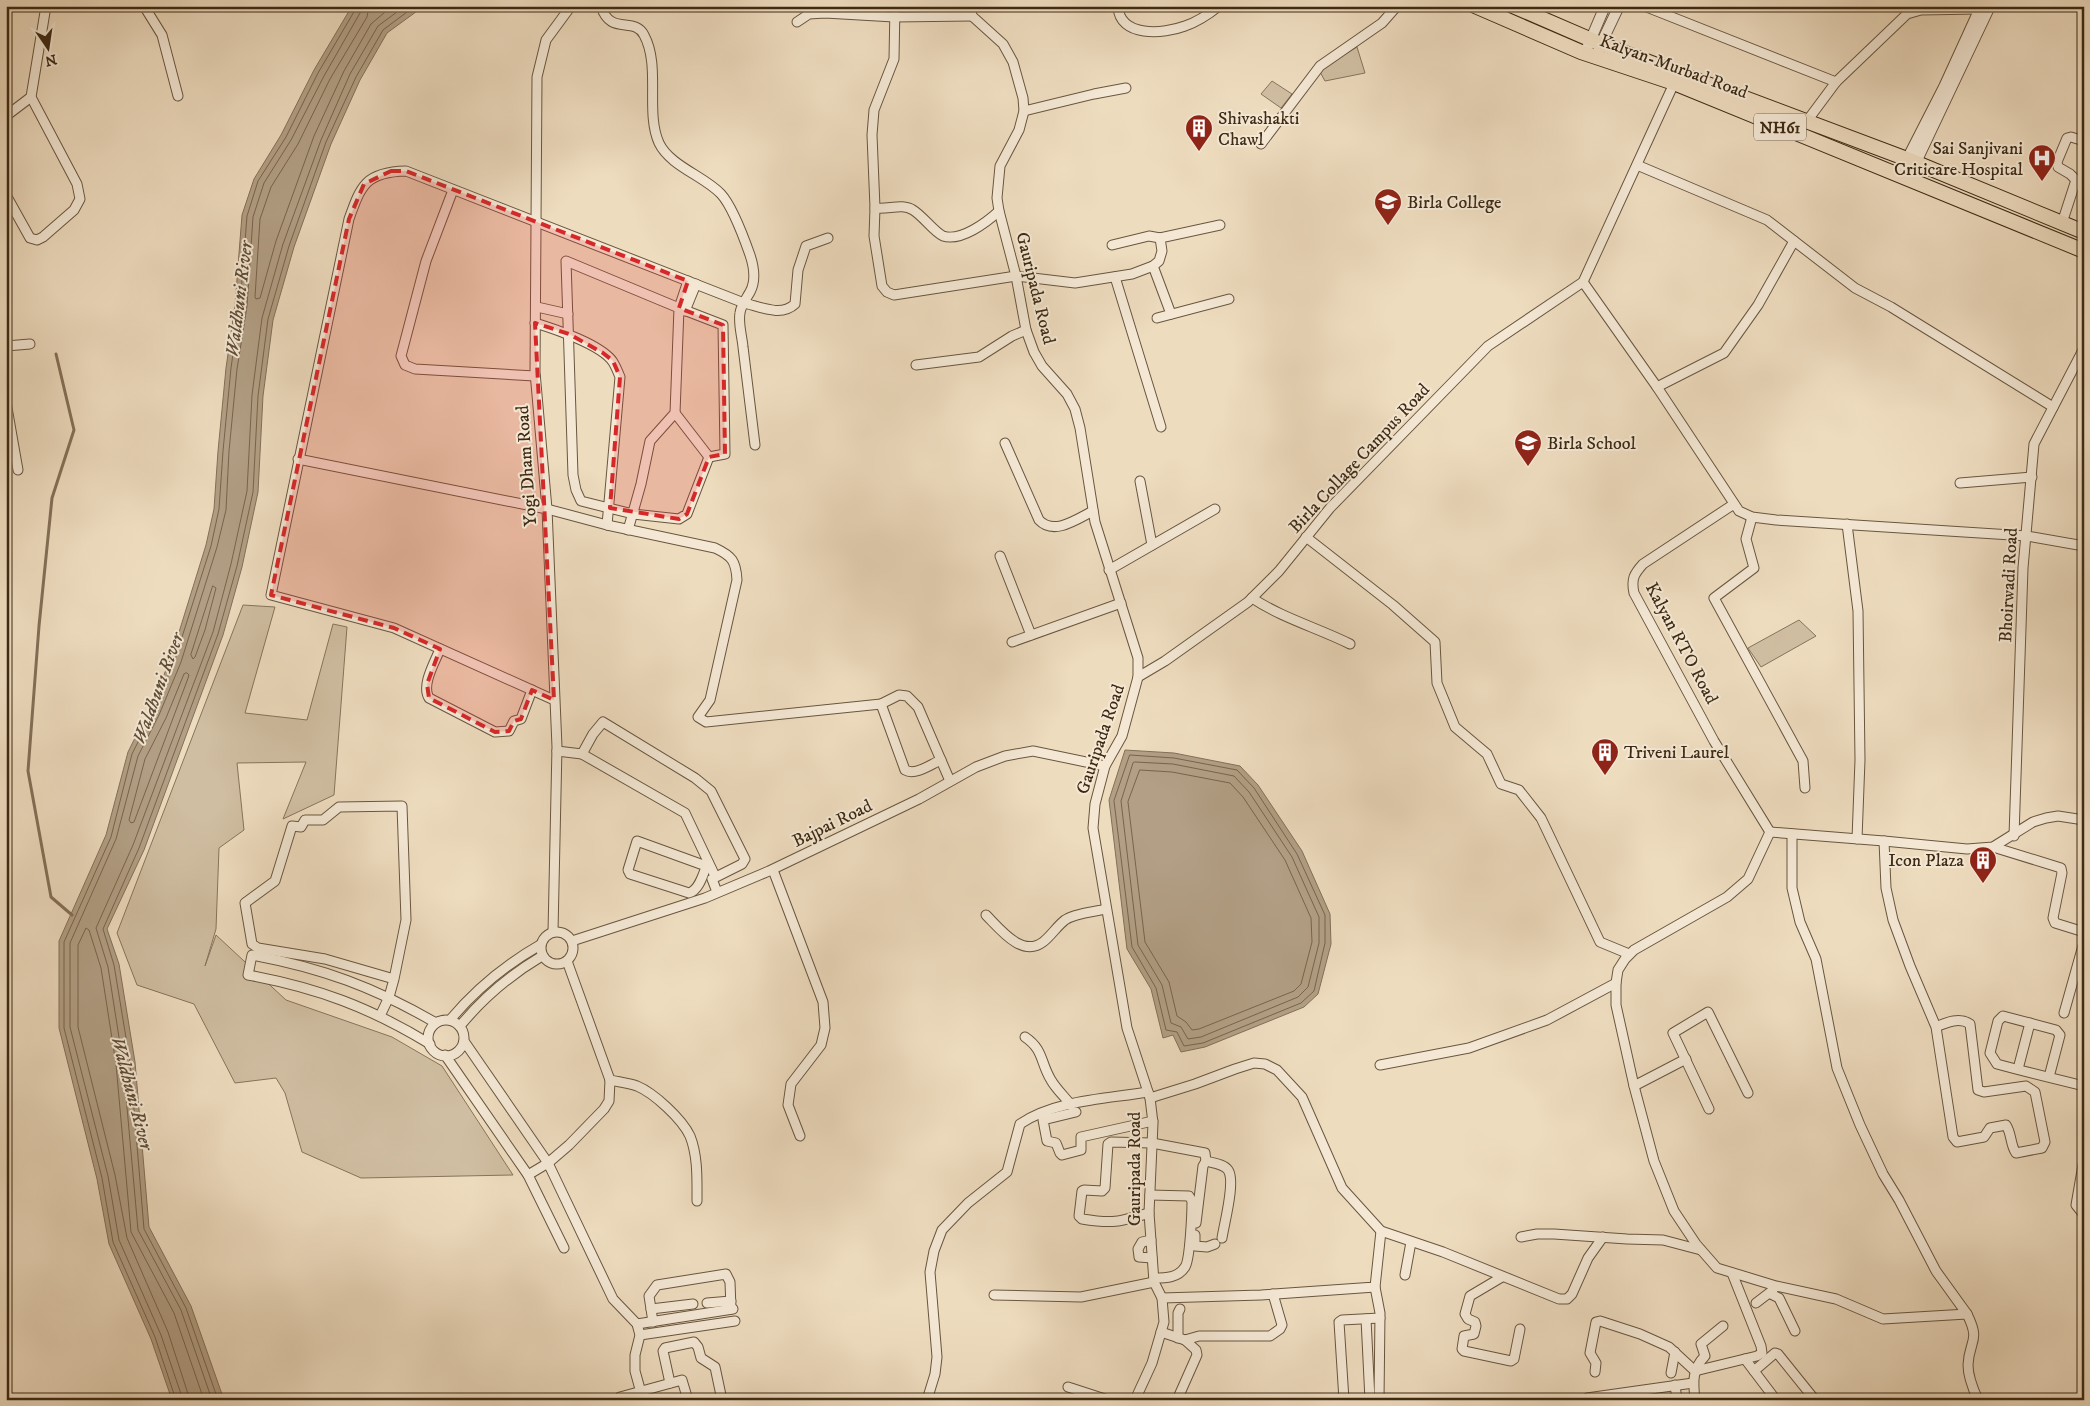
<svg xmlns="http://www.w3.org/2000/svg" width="2090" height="1406" font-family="'IM FELL DW Pica',serif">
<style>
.green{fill:#d0bea2;stroke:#86745b}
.water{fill:#b29f85;stroke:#837058}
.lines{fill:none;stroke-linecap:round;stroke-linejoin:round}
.shore{stroke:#78644c;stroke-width:1}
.stream{stroke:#837058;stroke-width:3}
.minor-casing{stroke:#69563f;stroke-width:11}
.tertiary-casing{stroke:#69563f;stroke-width:12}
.trunk-casing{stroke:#3d2a14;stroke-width:16}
.minor{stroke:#f4e8d5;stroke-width:9}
.tertiary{stroke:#f4e8d5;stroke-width:10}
.trunk{stroke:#eedcbf;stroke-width:14}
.marked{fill:#d62828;fill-opacity:0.2;stroke:#d62828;stroke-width:4;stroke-dasharray:10 6;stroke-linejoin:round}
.labels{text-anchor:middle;stroke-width:4;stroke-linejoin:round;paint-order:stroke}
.shield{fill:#f4e8d5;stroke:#74634e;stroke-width:1}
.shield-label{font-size:16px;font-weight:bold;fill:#3d2a14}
.street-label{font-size:18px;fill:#3d2a14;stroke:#f4e8d5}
.poi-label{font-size:18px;fill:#3d2a14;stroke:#f4e8d5;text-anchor:start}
.water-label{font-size:19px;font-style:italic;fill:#604d36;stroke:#f4e8d5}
</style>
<rect width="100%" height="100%" fill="#eedcbf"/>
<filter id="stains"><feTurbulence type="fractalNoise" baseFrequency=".004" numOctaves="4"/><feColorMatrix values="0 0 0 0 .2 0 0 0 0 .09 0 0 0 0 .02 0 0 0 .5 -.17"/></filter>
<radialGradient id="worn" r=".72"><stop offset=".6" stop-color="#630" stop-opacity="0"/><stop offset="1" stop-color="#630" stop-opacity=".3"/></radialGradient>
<g class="green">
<path d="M1357,47L1365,73L1325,81L1320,72L1322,68Z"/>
<path d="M1272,81L1292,94L1281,108L1261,94Z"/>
<path d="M243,605L275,607L245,713L307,720L333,624L347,627L334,795L283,819L306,762L237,763L244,830L219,848L216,929L205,966L216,935L286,1000L392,1037L442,1066L513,1175L361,1178L302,1152L285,1093L276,1078L235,1083L194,1004L137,985L117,933Z"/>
<path d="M1799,620L1816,636L1761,667L1748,648Z"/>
</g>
<g class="water">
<path d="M352,6H424L387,33L360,80L331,144L294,247L273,320L263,396L258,492L242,567L223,635L144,850L107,929L119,964L135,1062L149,1227L191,1306L224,1400H172L151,1339L109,1244L97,1179L59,1028V941L106,835L128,752L149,710L171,658L206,545L214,509L218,451L226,368L235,305L242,215L254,179L281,135L314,70Z"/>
<path d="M1125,750L1174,753L1240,766L1258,785L1302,851L1330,914L1331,944L1318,994L1304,1007L1205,1047L1181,1052L1173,1035L1163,1038L1151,989L1127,949L1109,800Z"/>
</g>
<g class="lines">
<g class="shore">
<path d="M369,6L367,17L330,79L298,144L271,187L260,219L255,297L256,299L260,298L276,241L314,136L344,71L371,24L392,6"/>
<path d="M213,586L216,588L205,630L195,657L193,659L191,655Z"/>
<path d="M187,673L189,675L187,681L134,822L131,823L129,820L145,759L166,718L184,674Z"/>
<path d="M1130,755L1174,758L1237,770L1254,788L1297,854L1325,915V943L1314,991L1301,1003L1203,1043L1184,1046L1177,1032L1166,1030L1156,988L1132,947L1114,801Z"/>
<path d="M1135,762L1173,764L1234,776L1249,792L1292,857L1319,917V943L1308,987L1298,997L1201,1037L1188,1039L1181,1027L1171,1023L1162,985L1138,945L1121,801L1133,763Z"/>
<path d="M1140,770L1172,772L1230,783L1243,797L1285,860L1311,918L1312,942L1301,984L1294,991L1199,1029L1192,1030L1186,1022L1177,1016L1169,982L1145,942L1128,802Z"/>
<path d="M176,1400L155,1337L113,1242L102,1178L64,1028V942L111,837L132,754L153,712L175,659L211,546L219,509L223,451L231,368L240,305L247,216L258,181L286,137L318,73L355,10V6"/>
<path d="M183,1400L161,1335L119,1240L108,1176L70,1027V943L116,839L138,756L159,715L181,662L217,547L226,510L229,451L237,369L247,306L253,217L264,183L291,140L324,76L360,13L362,6"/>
<path d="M190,1400L168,1332L127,1238L115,1175L78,1027V945L86,928L89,930L101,968L116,1064L131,1232L174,1313L204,1400"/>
<path d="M212,1400L181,1310L138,1230L123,1063L108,967L96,928L133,845L213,632L231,564L247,491L252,395L262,318L283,244L321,140L350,74L378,26L405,6"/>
<path d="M218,1400L186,1308L144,1229L130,1062L114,965L103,929L139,848L218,634L237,566L253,492L258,396L268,319L289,246L326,142L356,77L383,30L415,6"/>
</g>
<path class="stream" d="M56,354L74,430L52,498L39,626L28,771L51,897L72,915"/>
<g class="minor-casing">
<g id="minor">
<path d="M144,6L162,35L178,96"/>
<path d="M601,6C610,36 634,16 644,35C661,66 645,112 659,143C670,166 704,176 721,194C733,207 744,238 750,255C754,267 756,281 750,292C746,299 741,305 740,313C738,323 742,336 743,347C747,379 751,412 755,445"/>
<path d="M895,6L894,59L874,110L872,135L875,208C888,210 902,203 913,210C923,216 934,232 943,236C961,242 987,222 999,211"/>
<path d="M970,6L972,16L1003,44L1013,62L1023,98L1024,111L1019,130L1000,166L997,198L999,211L1016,276L1026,330L1034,352L1042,366L1067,394L1075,409L1080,428L1095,522L1138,658V677L1122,736L1105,766L1095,804L1093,828L1127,1028L1150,1098L1153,1123L1149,1213L1154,1282L1162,1298L1164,1322L1152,1363L1135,1400"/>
<path d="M1118,6C1119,38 1164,34 1185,26C1197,22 1209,14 1219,6"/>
<path d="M1644,6L1836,82"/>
<path d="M797,22L809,14L825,13L894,17L972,16"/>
<path d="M1024,111L1094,94L1126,88"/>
<path d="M6,116L31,97"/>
<path d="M1807,121L1836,82L1907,14L1921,10L1979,9"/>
<path d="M1261,144L1320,66L1382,23L1397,6"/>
<path d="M1637,165L1767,220L1855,288L1891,307L2053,407"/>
<path d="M453,190L426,261L401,356L405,365L415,369L535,376"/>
<path d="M6,195L30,238L37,240L43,237L74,210L80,199L77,184L31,97L46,6"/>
<path d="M875,208L874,236L882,286L887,292L894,295L1016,276L1075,283L1132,274L1153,266L1159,261L1162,251L1160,238"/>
<path d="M2062,223L2076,180L2070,174L2058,167L2057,162L2067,138L2071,137L2084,141"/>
<path d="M1112,245L1149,236L1160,238L1220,225"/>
<path d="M1153,266L1171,314"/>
<path d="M1115,277L1161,427"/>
<path d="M1583,282L1657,387L1739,511L1752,517L1776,520L2027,536L2084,546"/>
<path d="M537,307L568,314"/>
<path d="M685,311L696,284"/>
<path d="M1157,318L1229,299"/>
<path d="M535,323C555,329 602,345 613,362C616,367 618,372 620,377L607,525"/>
<path d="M6,346L30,344"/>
<path d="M916,365L979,357L1012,336L1026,330"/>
<path d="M1657,387L1724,353L1758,305L1794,241"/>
<path d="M6,402L18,470"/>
<path d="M675,413L709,457L725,454L723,325L679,308L688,281"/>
<path d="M1005,443L1039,520C1054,536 1077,519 1093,511"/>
<path d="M298,459L547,509L607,525L715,548C732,556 736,561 737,580L710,700L698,717L706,722L881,704L899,695L907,696L918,707L950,781"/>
<path d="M1140,481L1152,545"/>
<path d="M1960,483L2032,477"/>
<path d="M1734,504L1643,564C1634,574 1631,579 1634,593L1714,741L1770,832"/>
<path d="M1752,517L1746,539L1754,568L1714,598L1803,761L1805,788"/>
<path d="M1847,524L1858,611L1860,760L1857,839"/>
<path d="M628,530L641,484L650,441L675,413L679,308L566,261L573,475L576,490L581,501L633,514L679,519L687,514L709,457"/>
<path d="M1306,537L1393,605L1435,642L1437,683L1455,727L1487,754L1501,784L1519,790L1541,818L1600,942L1629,954"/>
<path d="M1000,556L1031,635"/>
<path d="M1109,570L1215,509"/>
<path d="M1252,598C1282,618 1318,628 1350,644"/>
<path d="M1012,642L1121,603"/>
<path d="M440,649C435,662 421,685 429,698L495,732L509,731L514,721L521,719L532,690"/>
<path d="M1138,677L1165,661L1248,602L1279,571L1330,508L1488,346L1583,282L1676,79"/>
<path d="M554,700L394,628L271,595L349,219C361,185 366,172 406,171L744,303C761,307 781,317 795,304L798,270L806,246L828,238"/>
<path d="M881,704L905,770C916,776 931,764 941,760"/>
<path d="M557,751L582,754L593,734L603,722L695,778L711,791L745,859L742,864L712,879L717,892"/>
<path d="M582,754L685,813L715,876"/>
<path d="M1770,832L1748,879L1727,897L1634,950L1625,959L1618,970L1616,983V1005L1634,1086L1654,1161L1674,1211L1696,1244L1717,1268L1776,1286L1836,1299L1883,1319L1967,1314C1981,1342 1969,1340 1968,1365C1968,1377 1973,1389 1978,1400"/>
<path d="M1770,832L1884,841L1967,849L1993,847L2033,822L2046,818L2058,816L2084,820"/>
<path d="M1792,834V888L1800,922L1816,959L1837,1068L1860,1125L1883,1174L1899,1200L1936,1271L1967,1314"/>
<path d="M2014,836L2023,568L2034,444L2084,348"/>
<path d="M1884,841L1886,888L1893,920L1910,966L1936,1027L1953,1137L1957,1142L1984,1137L1990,1128L2006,1125C2012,1134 2010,1145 2016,1153L2042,1148L2045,1142L2035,1092L2026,1086L1984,1092L1978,1090L1970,1024C1960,1017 1947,1022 1936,1027"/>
<path d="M1993,847L2061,868L2062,873L2053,918L2055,923L2084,932"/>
<path d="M706,866L637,841L628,870L630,874L689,893C700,890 704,871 708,862"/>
<path d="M773,870L823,1002L825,1028L821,1045L791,1084L788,1105L800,1136"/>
<path d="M986,915C1000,929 1022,958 1043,942C1051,936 1057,926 1065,920C1075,913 1094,912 1106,909"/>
<circle cx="557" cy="948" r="16"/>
<path d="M553,932L557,747L547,509L535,372L537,77L546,40L571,6"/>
<path d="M572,941L705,898L769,871L919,799L976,767L1005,756L1033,751L1105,766"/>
<path d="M567,961L610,1080C619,1082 628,1083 637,1086C654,1093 682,1119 690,1136C698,1156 697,1180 697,1201"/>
<path d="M2064,1013L2084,942"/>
<path d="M380,1016L389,997L394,979L325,959L258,948L252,944L245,903L275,881L292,826L301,827L305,820H323L339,807L402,806L406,920L394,979"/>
<path d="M450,1020C476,989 505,965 540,945"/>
<circle cx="446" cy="1038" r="18"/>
<path d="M460,1026C483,998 510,975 542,956"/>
<path d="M1025,1037C1044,1050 1040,1062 1051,1080C1056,1089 1065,1097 1071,1105"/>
<path d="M464,1041L548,1163L613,1299L637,1324L640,1335L635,1355V1371L643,1400"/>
<path d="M430,1044C369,1007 318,988 248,975L252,955C322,968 374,987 436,1023"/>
<path d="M445,1055L528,1175L564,1248"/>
<path d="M1380,1065L1469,1048L1547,1020L1616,983"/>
<path d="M2018,1069L2030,1023"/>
<path d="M2049,1077L2060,1035L2056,1030L2003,1016L1998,1021L1990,1053L1997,1064C2026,1072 2055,1079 2084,1086"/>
<path d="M1634,1086L1686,1059"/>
<path d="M1150,1098L1195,1084L1235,1069L1254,1063L1265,1064L1277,1070L1302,1097L1342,1188L1381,1231L1443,1252L1559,1299H1567L1572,1294L1588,1258L1603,1237"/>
<path d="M1709,1109L1673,1033L1708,1012L1748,1093"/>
<path d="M1076,1112L1043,1120L1047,1141L1056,1143L1060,1153L1062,1155L1081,1150V1137L1153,1121"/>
<path d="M2084,1159L2076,1205L2084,1215"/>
<path d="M528,1175L548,1163L569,1145L604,1109L609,1101L610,1080"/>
<path d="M1150,1195L1189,1196L1192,1201C1192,1213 1190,1260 1185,1267C1178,1278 1166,1278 1154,1278"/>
<path d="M1149,1213C1119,1222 1113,1224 1082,1219L1079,1216L1082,1191L1084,1190L1102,1191L1105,1188L1108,1144L1111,1142L1152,1143L1205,1153L1206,1161C1213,1163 1224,1164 1228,1170C1236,1181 1224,1224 1222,1238"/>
<path d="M1196,1223L1203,1166L1206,1161"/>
<path d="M1195,1235V1246L1207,1247L1215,1244"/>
<path d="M1521,1237L1537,1234H1554L1627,1239L1663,1240L1701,1250"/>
<path d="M1151,1240L1142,1242L1138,1249L1139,1257L1152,1258"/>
<path d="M1405,1275L1411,1242"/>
<path d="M1502,1277L1470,1296L1465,1314L1468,1319L1475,1322L1476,1326L1474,1334L1464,1336L1462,1349L1464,1351L1511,1361L1514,1359L1520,1329"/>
<path d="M1375,1287L1380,1313L1379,1400"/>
<path d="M1771,1294L1779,1298L1795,1331"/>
<path d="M994,1295L1081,1297L1154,1282"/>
<path d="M1162,1298L1261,1295L1375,1287L1381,1231"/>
<path d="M707,1303L731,1301"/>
<path d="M1756,1303L1773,1290"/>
<path d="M651,1309L693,1304"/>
<path d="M1366,1319L1370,1400"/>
<path d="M653,1322L649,1296L657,1285L726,1274L730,1282L731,1309"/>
<path d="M637,1324L733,1309"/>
<path d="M1161,1332L1185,1340L1199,1336H1270L1280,1329L1282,1325L1273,1294"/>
<path d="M640,1335L735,1321"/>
<path d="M1178,1338V1313L1180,1309"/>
<path d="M1745,1359L1776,1400"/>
<path d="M1754,1371L1775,1353L1778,1354L1815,1400"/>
<path d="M1595,1372L1596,1363L1590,1353L1596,1322L1600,1321L1640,1334L1669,1347L1695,1371L1757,1356L1762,1353L1761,1346L1732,1273"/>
<path d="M1671,1373L1675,1352"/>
<path d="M670,1383L663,1351L665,1348L694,1342L698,1347L701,1358L715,1367L722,1400"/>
<path d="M1675,1385L1677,1400"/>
<path d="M1068,1387L1108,1400"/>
<path d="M621,1400L620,1397L682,1380L688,1400"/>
<path d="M927,1400L935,1374L937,1357L930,1272L934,1251L942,1230L968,1203L1007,1172L1020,1124C1056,1100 1106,1099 1148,1092"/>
<path d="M1177,1400L1197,1355L1196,1350L1185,1340"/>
<path d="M1344,1400L1339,1322L1342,1320L1380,1318"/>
<path d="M1586,1400L1587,1398L1693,1383"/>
<path d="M1695,1400C1693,1382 1692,1369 1705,1356L1701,1344L1723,1326"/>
</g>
</g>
<g class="tertiary-casing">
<g id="tertiary">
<path d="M1599,48L1619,6"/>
<path d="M1585,53L1605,6"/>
<path d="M1899,175L1944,87L1981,6"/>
<path d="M1908,179L1990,6"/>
</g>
</g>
<g class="trunk-casing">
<g id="trunk">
<path d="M1475,6L1581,52L1674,83L2084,251"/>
<path d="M1513,6L1601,44L1907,159L2084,232"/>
</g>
</g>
<use href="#minor" class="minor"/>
<use href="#tertiary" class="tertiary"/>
<use href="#trunk" class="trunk"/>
</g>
<path class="marked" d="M391,171H406L688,281L679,308L723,325L725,454L709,457L687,514L679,519L610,508L620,377L613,361L603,353L569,334L535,323L554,700L532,690L521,719L514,721L509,731L495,732L429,698L427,684L440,649L394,628L271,595L349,219L364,184Z"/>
<defs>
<g id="building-pin" transform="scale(1.4375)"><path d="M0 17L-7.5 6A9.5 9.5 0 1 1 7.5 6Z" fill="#8f2418" stroke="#f4e8d5"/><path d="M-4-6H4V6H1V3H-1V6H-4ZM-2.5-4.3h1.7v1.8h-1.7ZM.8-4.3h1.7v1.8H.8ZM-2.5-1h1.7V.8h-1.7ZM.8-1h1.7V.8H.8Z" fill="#fff"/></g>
<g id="hospital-pin" transform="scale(1.4375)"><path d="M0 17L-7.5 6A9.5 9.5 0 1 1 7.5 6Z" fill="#8f2418" stroke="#f4e8d5"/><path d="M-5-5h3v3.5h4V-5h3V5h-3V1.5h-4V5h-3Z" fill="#fff"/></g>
<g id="university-pin" transform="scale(1.4375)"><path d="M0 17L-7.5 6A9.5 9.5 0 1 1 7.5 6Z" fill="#8f2418" stroke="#f4e8d5"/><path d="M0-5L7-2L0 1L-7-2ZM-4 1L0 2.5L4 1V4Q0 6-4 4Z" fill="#fff"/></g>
<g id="school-pin" transform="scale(1.4375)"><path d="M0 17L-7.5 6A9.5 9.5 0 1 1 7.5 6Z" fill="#8f2418" stroke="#f4e8d5"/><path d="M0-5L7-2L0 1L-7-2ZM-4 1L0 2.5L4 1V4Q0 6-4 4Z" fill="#fff"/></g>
</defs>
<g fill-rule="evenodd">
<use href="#building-pin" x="1199" y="128"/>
<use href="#hospital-pin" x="2042" y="158"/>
<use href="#university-pin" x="1388" y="202"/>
<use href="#school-pin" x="1528" y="443"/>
<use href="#building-pin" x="1605" y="752"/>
<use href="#building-pin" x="1983" y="860"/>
</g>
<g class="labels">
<rect class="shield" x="1754" y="113.5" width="52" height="27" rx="4"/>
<g class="shield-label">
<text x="1780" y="133">NH61</text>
</g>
<g class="street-label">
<text transform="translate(1674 66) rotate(20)" y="6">Kalyan-Murbad Road</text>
<text transform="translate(1036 288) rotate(76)" y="6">Gauripada Road</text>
<text transform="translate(1359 458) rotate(-47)" y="6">Birla Collage Campus Road</text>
<text transform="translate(526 466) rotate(-94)" y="6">Yogi Dham Road</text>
<text transform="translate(2008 585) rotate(-87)" y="6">Bhoirwadi Road</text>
<text transform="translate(1682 643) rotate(62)" y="6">Kalyan RTO Road</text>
<text transform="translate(1100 739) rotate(-71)" y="6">Gauripada Road</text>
<text transform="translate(832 823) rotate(-26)" y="6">Bajpai Road</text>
<text transform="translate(1134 1169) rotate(-90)" y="6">Gauripada Road</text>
</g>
<g class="poi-label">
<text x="1218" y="124">Shivashakti<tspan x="1218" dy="21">Chawl</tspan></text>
<text x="2023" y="154" text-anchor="end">Sai Sanjivani<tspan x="2023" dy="21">Criticare Hospital</tspan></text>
<text x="1407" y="208">Birla College</text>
<text x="1547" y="449">Birla School</text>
<text x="1624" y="758">Triveni Laurel</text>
<text x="1964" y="866" text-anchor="end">Icon Plaza</text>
</g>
<g class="water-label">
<text transform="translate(238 299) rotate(-83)" y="7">Waldhuni River</text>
<text transform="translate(157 688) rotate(-70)" y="7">Waldhuni River</text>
<text transform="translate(133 1093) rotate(75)" y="7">Waldhuni River</text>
</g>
</g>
<rect width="2090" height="1406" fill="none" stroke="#eedcbf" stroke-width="25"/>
<rect x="8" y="8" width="2075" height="1391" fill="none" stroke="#3d2a14" stroke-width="2.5"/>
<rect x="12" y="12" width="2065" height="1381" fill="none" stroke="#3d2a14"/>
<g transform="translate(48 48) rotate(167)" stroke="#f4e8d5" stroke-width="4" paint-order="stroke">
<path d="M0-4L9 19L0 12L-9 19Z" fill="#3d2a14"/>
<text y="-8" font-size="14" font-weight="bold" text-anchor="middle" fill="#3d2a14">N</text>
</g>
<rect width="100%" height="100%" filter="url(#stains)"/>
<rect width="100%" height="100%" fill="url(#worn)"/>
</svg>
